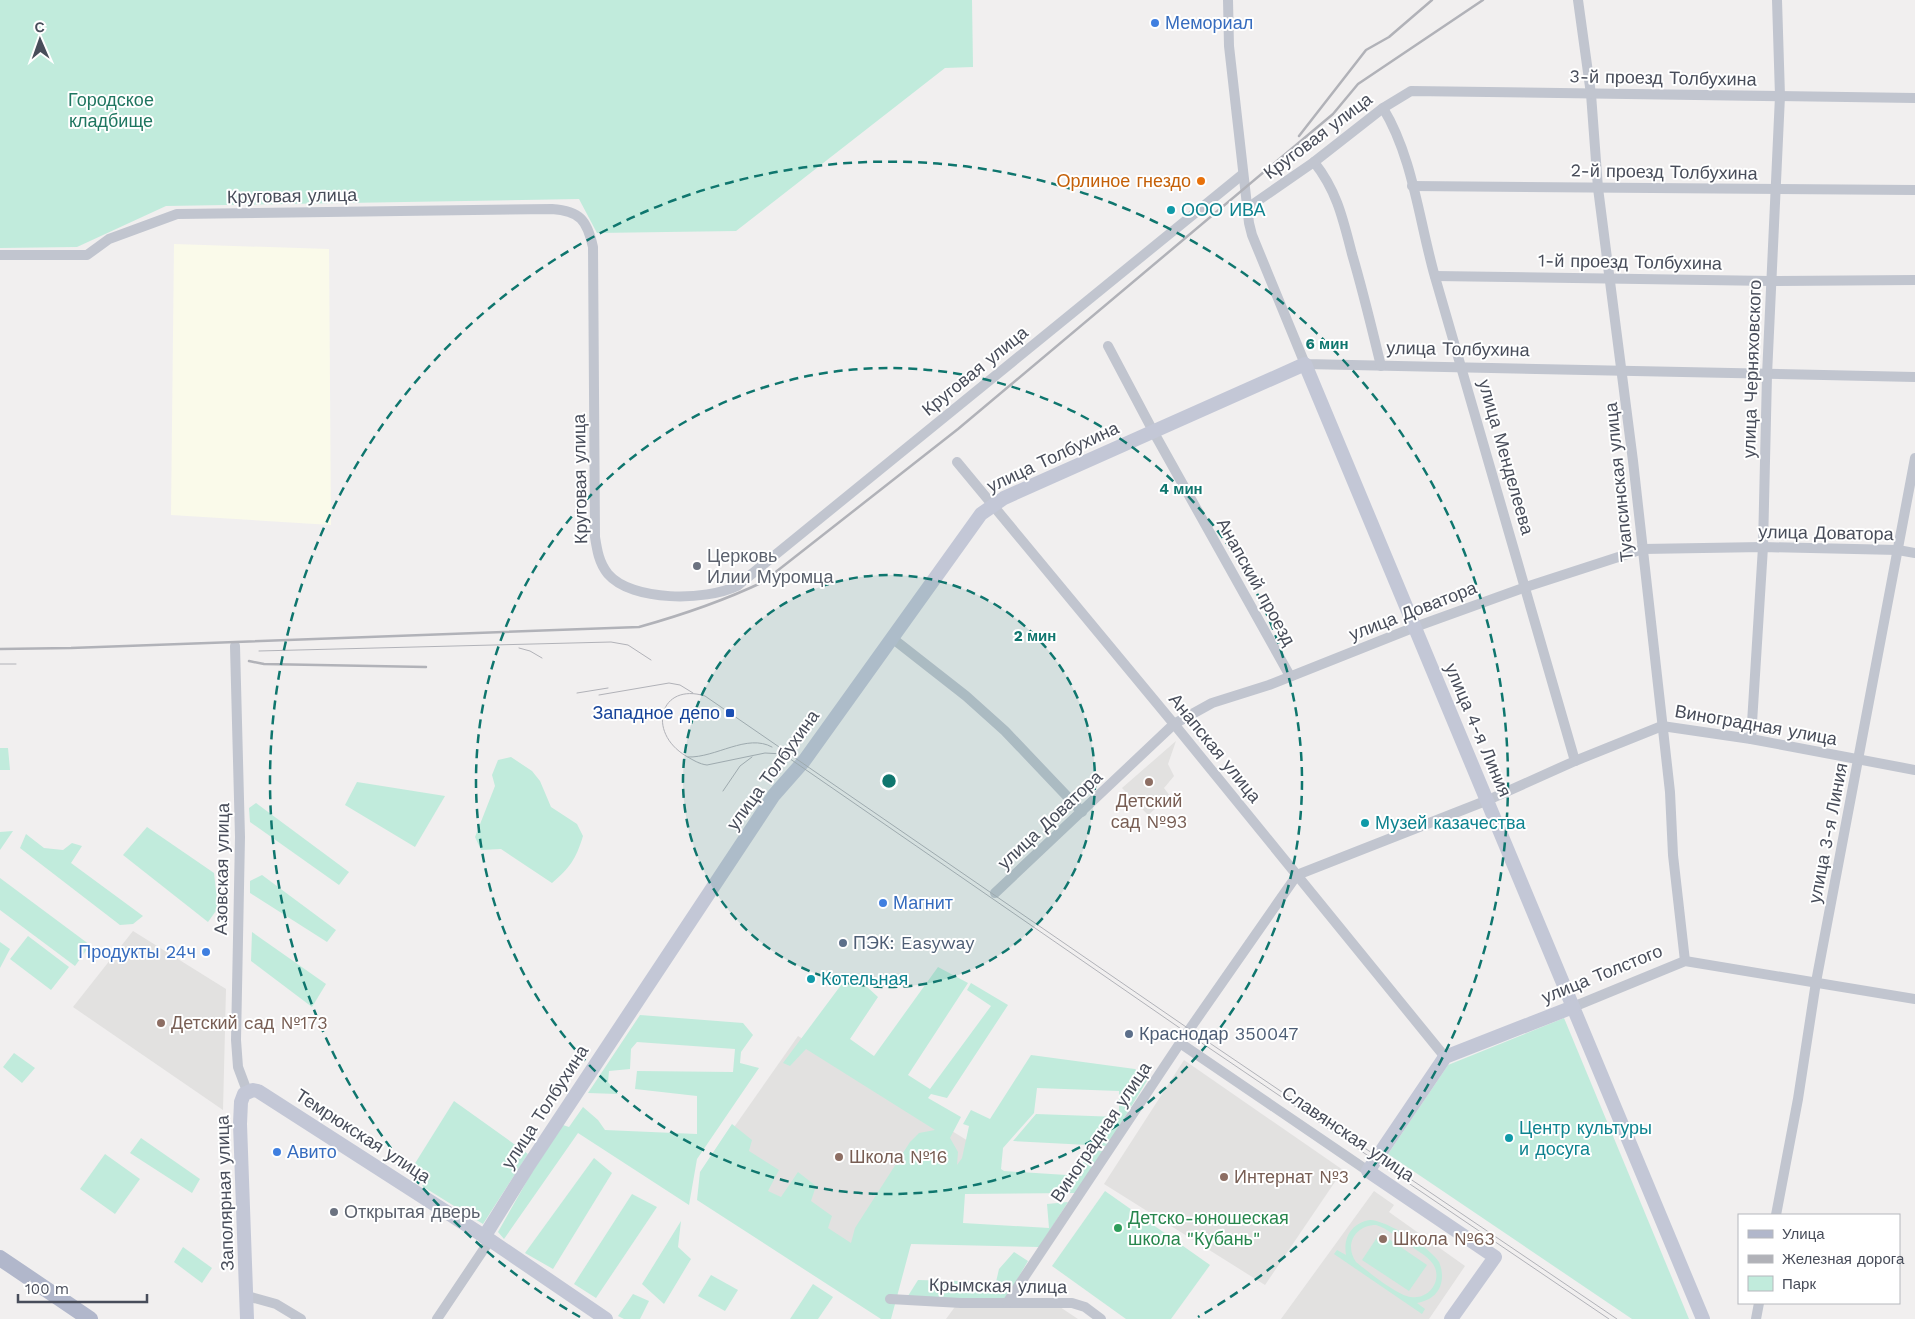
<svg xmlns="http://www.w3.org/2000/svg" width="1915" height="1319" font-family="'Work Sans',sans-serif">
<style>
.commercial{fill:#fafaea}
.education{fill:#e2e1e0}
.green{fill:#c1ebdc;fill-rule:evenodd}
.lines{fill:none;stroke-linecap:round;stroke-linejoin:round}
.street{stroke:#c1c5cf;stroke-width:10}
.secondary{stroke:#c3c7d6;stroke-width:14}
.primary{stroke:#b1b7cb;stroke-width:16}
.tram{stroke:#b1b2b8;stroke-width:1}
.rail{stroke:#b1b2b8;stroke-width:2.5}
.ring{fill:none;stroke:#0f766e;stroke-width:2.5;stroke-dasharray:9 6}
.shop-dot{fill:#3f7fe0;stroke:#fff;stroke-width:2}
.food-dot{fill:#e8710a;stroke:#fff;stroke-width:2}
.culture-dot{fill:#0f9aa8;stroke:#fff;stroke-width:2}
.worship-dot{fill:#6b7280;stroke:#fff;stroke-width:2}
.transit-dot{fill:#1a4fb4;stroke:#fff;stroke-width:2}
.education-dot{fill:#8d6e63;stroke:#fff;stroke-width:2}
.service-dot{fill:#5c6f8a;stroke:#fff;stroke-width:2}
.leisure-dot{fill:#2e9e5b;stroke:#fff;stroke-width:2}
.labels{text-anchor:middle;stroke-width:4;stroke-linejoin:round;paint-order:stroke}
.shop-label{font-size:18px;fill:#366cbe;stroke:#fff;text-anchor:start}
.street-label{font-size:18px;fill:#484d5a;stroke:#fff}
.park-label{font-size:18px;fill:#1f7660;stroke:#fff}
.food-label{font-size:18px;fill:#c56008;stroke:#fff;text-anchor:end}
.culture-label{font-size:18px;fill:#0d838f;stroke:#fff;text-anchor:start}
.worship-label{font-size:18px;fill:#5b616d;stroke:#fff;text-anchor:start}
.transit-label{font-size:18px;fill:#164399;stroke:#fff;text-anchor:end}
.education-label{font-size:18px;fill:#785e54;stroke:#fff;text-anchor:start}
.service-label{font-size:18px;fill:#4e5e75;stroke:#fff;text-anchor:start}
.leisure-label{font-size:18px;fill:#27864d;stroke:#fff;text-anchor:start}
.centre{fill:#0f766e;stroke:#fff;stroke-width:2.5}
.ring-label{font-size:15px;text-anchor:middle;font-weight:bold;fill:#0f766e;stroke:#fff;stroke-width:4;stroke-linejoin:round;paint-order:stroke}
</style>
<rect width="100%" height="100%" fill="#f1efef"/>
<path class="commercial" d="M174,244L329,249L331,525L171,515Z"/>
<g class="education">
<path d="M1176,741L1168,764L1174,776L1164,788L1170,796L1148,815L1122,788Z"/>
<path d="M133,931L226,989L223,1110L73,1007Z"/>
<path d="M798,1036L973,1144L888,1282L704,1170Z"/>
<path d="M1184,1060L1343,1170L1265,1285L1104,1184Z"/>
<path d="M1374,1191L1394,1205L1389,1212L1465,1266L1429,1319H1281Z"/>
<path d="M957,1304L1060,1307L1078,1319H946Z"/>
</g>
<g class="green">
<path d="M0,0H972L973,67L945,68L736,231L597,233L579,199L166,206L77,247L0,248Z"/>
<path d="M0,748H8L10,770H0Z"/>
<path d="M511,757L532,771L540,781L551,807L577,824L583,836C576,859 570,868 552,883L501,849L481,850L475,837L495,786L492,775L498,760Z"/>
<path d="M357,782L445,796L415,847L345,805Z"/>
<path d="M256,803L349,872L339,885L250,822L249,808Z"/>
<path d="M147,827L214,873L218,908L208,922L123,855Z"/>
<path d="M13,831L0,850V832Z"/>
<path d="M26,834L44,848L63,850L72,843L82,846L71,863L143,916L133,924L120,925L20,848Z"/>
<path d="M262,875L336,930L327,942L250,893V881Z"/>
<path d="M0,878L90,945L75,966L0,910Z"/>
<path d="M252,932L326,984L312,1007L251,961Z"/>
<path d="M28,936L69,967L51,990L10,959Z"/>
<path d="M0,942L10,949L0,968Z"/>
<path d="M938,967L968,983L908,1075L930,1089L991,1006L967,990L971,983L1008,1005L947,1098L931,1094L928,1098L961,1117L950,1138L958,1152L957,1165L962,1158L969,1126L963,1124L971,1110L990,1119L1031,1055L1135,1069L1148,1079L1107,1146L1013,1141L1036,1114L1119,1117V1091L1037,1088L1034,1113L1003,1148L1001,1169L1004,1171L1082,1176L1084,1150L1105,1151L1075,1193L965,1194L963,1223L1049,1228L1047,1204L1068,1202L1039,1247L911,1244L891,1319H881L697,1200L700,1172L732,1124L752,1140L749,1151L779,1170L768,1191L781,1197L798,1172L816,1186L811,1201L832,1216L828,1228L851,1243L855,1228L910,1142L919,1133L935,1130L806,1049L790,1066L783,1063L850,973L864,976L866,986L878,997L850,1039L874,1056Z"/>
<path d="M640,1015L743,1023L753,1035L741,1052L740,1063L759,1068L697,1159L689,1205L578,1133L504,1239L498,1232L532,1172L563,1125L569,1127L583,1107L598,1120L605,1130L697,1134V1096L635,1089L637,1071L733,1072L735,1049L637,1042L631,1049L630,1069L609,1071L608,1082L618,1094L588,1093Z"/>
<path d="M1564,1018L1689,1319H1632L1388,1154L1448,1065Z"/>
<path d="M14,1053L35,1068L22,1083L3,1067Z"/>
<path d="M454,1101L528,1154L483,1224L422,1186L430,1176L414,1165Z"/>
<path d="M141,1138L200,1179L192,1193L130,1153Z"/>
<path d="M105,1154L140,1179L115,1214L80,1189Z"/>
<path d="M594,1158L612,1173L553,1269L525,1253Z"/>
<path d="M1105,1191L1210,1265L1171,1319H1126L1052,1266Z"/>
<path d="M632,1194L657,1207L596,1298L574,1284Z"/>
<path d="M1370,1220C1386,1220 1431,1248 1439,1262C1443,1271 1443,1281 1439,1289C1434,1298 1426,1301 1417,1303L1425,1309L1422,1314L1334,1254L1337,1250L1346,1255C1343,1237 1352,1223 1370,1220ZM1376,1225C1387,1228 1396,1237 1406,1243C1414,1249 1427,1255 1433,1264C1443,1279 1430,1300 1411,1297C1398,1296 1367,1271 1356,1262C1344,1245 1355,1225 1376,1225Z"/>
<path d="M681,1221L678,1247L691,1259L664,1304L642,1284Z"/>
<path d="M1380,1233L1427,1265L1409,1291L1362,1260Z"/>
<path d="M183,1247L212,1268L202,1283L174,1262Z"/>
<path d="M1014,1252L1028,1261L1004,1302L908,1296L918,1280L996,1282L999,1269Z"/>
<path d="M711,1275L738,1290L725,1311L698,1296Z"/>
<path d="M813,1284L833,1297L818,1319H790Z"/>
<path d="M633,1294L649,1301L640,1319H624L618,1316Z"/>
</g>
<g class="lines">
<g class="street">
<path d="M1228,0L1229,46L1249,223L1252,235L1305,364L1915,377"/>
<path d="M1578,0L1591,94L1598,188L1633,461L1670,792L1673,855L1685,961"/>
<path d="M1383,108C1413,157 1419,221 1435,277C1481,438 1529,599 1575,761"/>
<path d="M1314,162C1337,191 1343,219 1352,254C1363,291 1372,329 1381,366"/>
<path d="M1412,186L1915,190"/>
<path d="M1246,209L1314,162L1383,108L1411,91L1915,98"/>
<path d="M0,255H87L109,239L177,214L552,209C580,211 587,220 593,247L595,537C597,550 599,563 608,574C632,602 706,601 737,586L1243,174"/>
<path d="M1435,276L1771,281L1915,280"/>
<path d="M1108,346L1153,431L1290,676"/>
<path d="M957,462L1174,724L1445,1057"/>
<path d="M892,638L966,696L1005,731L1082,812"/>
<path d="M235,646L240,837L236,1040L238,1067L247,1091"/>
<path d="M1751,739L1763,547L1767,375L1780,96L1777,0"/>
<path d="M995,893L1174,724L1212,703L1269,685L1415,627L1526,587L1643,549L1763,547L1898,550L1915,553"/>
<path d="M1573,1007L1685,961L1915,999"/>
<path d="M1180,1043L1368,1171"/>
<path d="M1776,1215L1798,1099L1816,982L1915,458"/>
<path d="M247,1296L276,1304L301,1319"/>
<path d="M890,1299L961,1303H1072L1085,1307L1101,1319"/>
<path d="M1007,1303L1180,1043L1297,875L1488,800L1575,761L1662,726L1751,739L1915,770"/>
<path d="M437,1319L490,1240"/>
<path d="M1756,1319L1759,1303"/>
</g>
<g class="secondary">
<path d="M484,1237L527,1168L774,795L804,761L981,514L1004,498L1305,364L1703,1319"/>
<path d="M247,1319L240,1124L241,1102L244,1094L253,1090L258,1091L490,1240L606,1319"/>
<path d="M1451,1319L1495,1257L1368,1171L1445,1057L1573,1007"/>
</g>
<path class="primary" d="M0,1258L90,1319"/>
<g class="tram">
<path d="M519,648L530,651L542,658"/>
<path d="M259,651L611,642L628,645L651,660"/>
<path d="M0,664H16"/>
<path d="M577,693L608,688"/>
<path d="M599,695L669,683L680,685L693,693"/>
<path d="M688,757C716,758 747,733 772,747"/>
<path d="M723,791L740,766L752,757"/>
<path d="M1609,1319L1187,1033L783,754L765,753L707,765C699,764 693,760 686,756C646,732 660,682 705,696L1189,1029L1617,1319"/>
</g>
<g class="rail">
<path d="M1299,136L1366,50L1389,37L1432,0"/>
<path d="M0,649L71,648L639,627C682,615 723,601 763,582L958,429L1333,114L1358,84L1483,0"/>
<path d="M249,661L264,664L426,667"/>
</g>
</g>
<circle cx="889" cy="781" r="206" fill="#0f766e" fill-opacity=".12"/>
<g class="ring">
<circle cx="889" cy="781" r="206"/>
<circle cx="889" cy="781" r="413"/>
<path d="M580 1317A619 619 0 1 1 1198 1317"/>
</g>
<g class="shop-dot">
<circle cx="1155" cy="23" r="5"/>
<circle cx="883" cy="903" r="5"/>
<circle cx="206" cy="952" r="5"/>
<circle cx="277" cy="1152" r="5"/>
</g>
<circle class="food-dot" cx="1201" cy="181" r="5"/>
<g class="culture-dot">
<circle cx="1171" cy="210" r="5"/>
<circle cx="1365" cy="823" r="5"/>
<circle cx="811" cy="979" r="5"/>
<circle cx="1509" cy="1138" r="5"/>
</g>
<g class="worship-dot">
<circle cx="697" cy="566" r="5"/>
<circle cx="334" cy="1212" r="5"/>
</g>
<rect class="transit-dot" x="725" y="708" width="10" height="10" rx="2.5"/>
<g class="education-dot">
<circle cx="1149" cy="782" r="5"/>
<circle cx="161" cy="1023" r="5"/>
<circle cx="839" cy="1157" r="5"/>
<circle cx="1224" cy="1177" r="5"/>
<circle cx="1383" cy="1239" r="5"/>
</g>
<g class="service-dot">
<circle cx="843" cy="943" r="5"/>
<circle cx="1129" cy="1034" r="5"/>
</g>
<circle class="leisure-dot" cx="1118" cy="1228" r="5"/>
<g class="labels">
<g class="shop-label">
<text x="1165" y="29">Мемориал</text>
<text x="893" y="909">Магнит</text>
<text x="196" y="958" text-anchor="end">Продукты 24ч</text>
<text x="287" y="1158">Авито</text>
</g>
<g class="street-label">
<text transform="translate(1663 78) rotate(1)" y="6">3-й проезд Толбухина</text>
<text transform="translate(1318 136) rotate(-37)" y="6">Круговая улица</text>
<text transform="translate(1664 172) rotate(1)" y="6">2-й проезд Толбухина</text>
<text transform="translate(292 196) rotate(-1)" y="6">Круговая улица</text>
<text transform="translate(1630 262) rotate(1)" y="6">1-й проезд Толбухина</text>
<text transform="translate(1458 349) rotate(1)" y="6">улица Толбухина</text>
<text transform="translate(1752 369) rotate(-88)" y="6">улица Черняховского</text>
<text transform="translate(975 371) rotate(-39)" y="6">Круговая улица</text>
<text transform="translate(1053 457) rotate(-25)" y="6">улица Толбухина</text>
<text transform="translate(1506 457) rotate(74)" y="6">улица Менделеева</text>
<text transform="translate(580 479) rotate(-91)" y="6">Круговая улица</text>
<text transform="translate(1619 482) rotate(-96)" y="6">Туапсинская улица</text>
<text transform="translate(1826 533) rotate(1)" y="6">улица Доватора</text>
<text transform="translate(1256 582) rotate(61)" y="6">Анапский проезд</text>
<text transform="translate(1413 611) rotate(-21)" y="6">улица Доватора</text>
<text transform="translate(1756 725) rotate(10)" y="6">Виноградная улица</text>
<text transform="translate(1478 730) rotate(67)" y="6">улица 4-я Линия</text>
<text transform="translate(1215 748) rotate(51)" y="6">Анапская улица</text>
<text transform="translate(773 770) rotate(-54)" y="6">улица Толбухина</text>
<text transform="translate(1050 820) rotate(-43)" y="6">улица Доватора</text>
<text transform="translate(1828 833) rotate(-79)" y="6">улица 3-я Линия</text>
<text transform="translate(222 869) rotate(-89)" y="6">Азовская улица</text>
<text transform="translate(1602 974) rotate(-22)" y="6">улица Толстого</text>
<text transform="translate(545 1107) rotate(-57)" y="6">улица Толбухина</text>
<text transform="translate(1101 1132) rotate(-56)" y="6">Виноградная улица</text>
<text transform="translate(1348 1134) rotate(34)" y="6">Славянская улица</text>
<text transform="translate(363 1136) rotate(33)" y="6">Темрюкская улица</text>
<text transform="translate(225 1193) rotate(-92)" y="6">Заполярная улица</text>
<text transform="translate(998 1286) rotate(1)" y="6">Крымская улица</text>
</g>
<g class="park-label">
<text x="111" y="106">Городское<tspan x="111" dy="21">кладбище</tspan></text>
</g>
<g class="food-label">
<text x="1191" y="187">Орлиное гнездо</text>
</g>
<g class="culture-label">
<text x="1181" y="216">ООО ИВА</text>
<text x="1375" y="829">Музей казачества</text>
<text x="821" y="985">Котельная</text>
<text x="1519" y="1134">Центр культуры<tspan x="1519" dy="21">и досуга</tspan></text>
</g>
<g class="worship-label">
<text x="707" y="562">Церковь<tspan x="707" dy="21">Илии Муромца</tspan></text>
<text x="344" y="1218">Открытая дверь</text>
</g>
<g class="transit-label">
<text x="720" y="719">Западное депо</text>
</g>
<g class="education-label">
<text x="1149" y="807" text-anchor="middle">Детский<tspan x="1149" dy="21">сад №93</tspan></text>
<text x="171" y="1029">Детский cад №173</text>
<text x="849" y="1163">Школа №16</text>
<text x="1234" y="1183">Интернат №3</text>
<text x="1393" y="1245">Школа №63</text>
</g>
<g class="service-label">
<text x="853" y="949">ПЭК: Easyway</text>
<text x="1139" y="1040">Краснодар 350047</text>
</g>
<g class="leisure-label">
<text x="1128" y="1224">Детско-юношеская<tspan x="1128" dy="21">школа "Кубань"</tspan></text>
</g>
</g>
<circle cx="889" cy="781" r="8" class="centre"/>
<g class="ring-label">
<text x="1327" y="349">6 мин</text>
<text x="1181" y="494">4 мин</text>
<text x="1035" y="641">2 мин</text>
</g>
<rect x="1738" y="1214" width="162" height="90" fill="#ffffff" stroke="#b6b8bd"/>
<rect x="1748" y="1230" width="25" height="8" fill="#b1b7cb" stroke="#b6b8bd"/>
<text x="1782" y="1239" font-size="15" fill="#484d5a">Улица</text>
<rect x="1748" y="1255" width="25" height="8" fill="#b1b2b8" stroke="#b6b8bd"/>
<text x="1782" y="1264" font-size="15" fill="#484d5a">Железная дорога</text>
<rect x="1748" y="1276" width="25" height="15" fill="#c1ebdc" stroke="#b6b8bd"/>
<text x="1782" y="1289" font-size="15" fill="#484d5a">Парк</text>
<g transform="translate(40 40) rotate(358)" stroke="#ffffff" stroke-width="4" paint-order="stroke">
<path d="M0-4L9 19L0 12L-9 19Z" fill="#484d5a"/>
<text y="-8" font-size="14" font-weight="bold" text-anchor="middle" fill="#484d5a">С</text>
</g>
<path d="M18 1294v8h129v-8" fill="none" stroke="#484d5a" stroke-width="2.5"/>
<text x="25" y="1294" font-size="15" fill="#484d5a" stroke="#ffffff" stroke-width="4" paint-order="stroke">100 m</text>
</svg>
